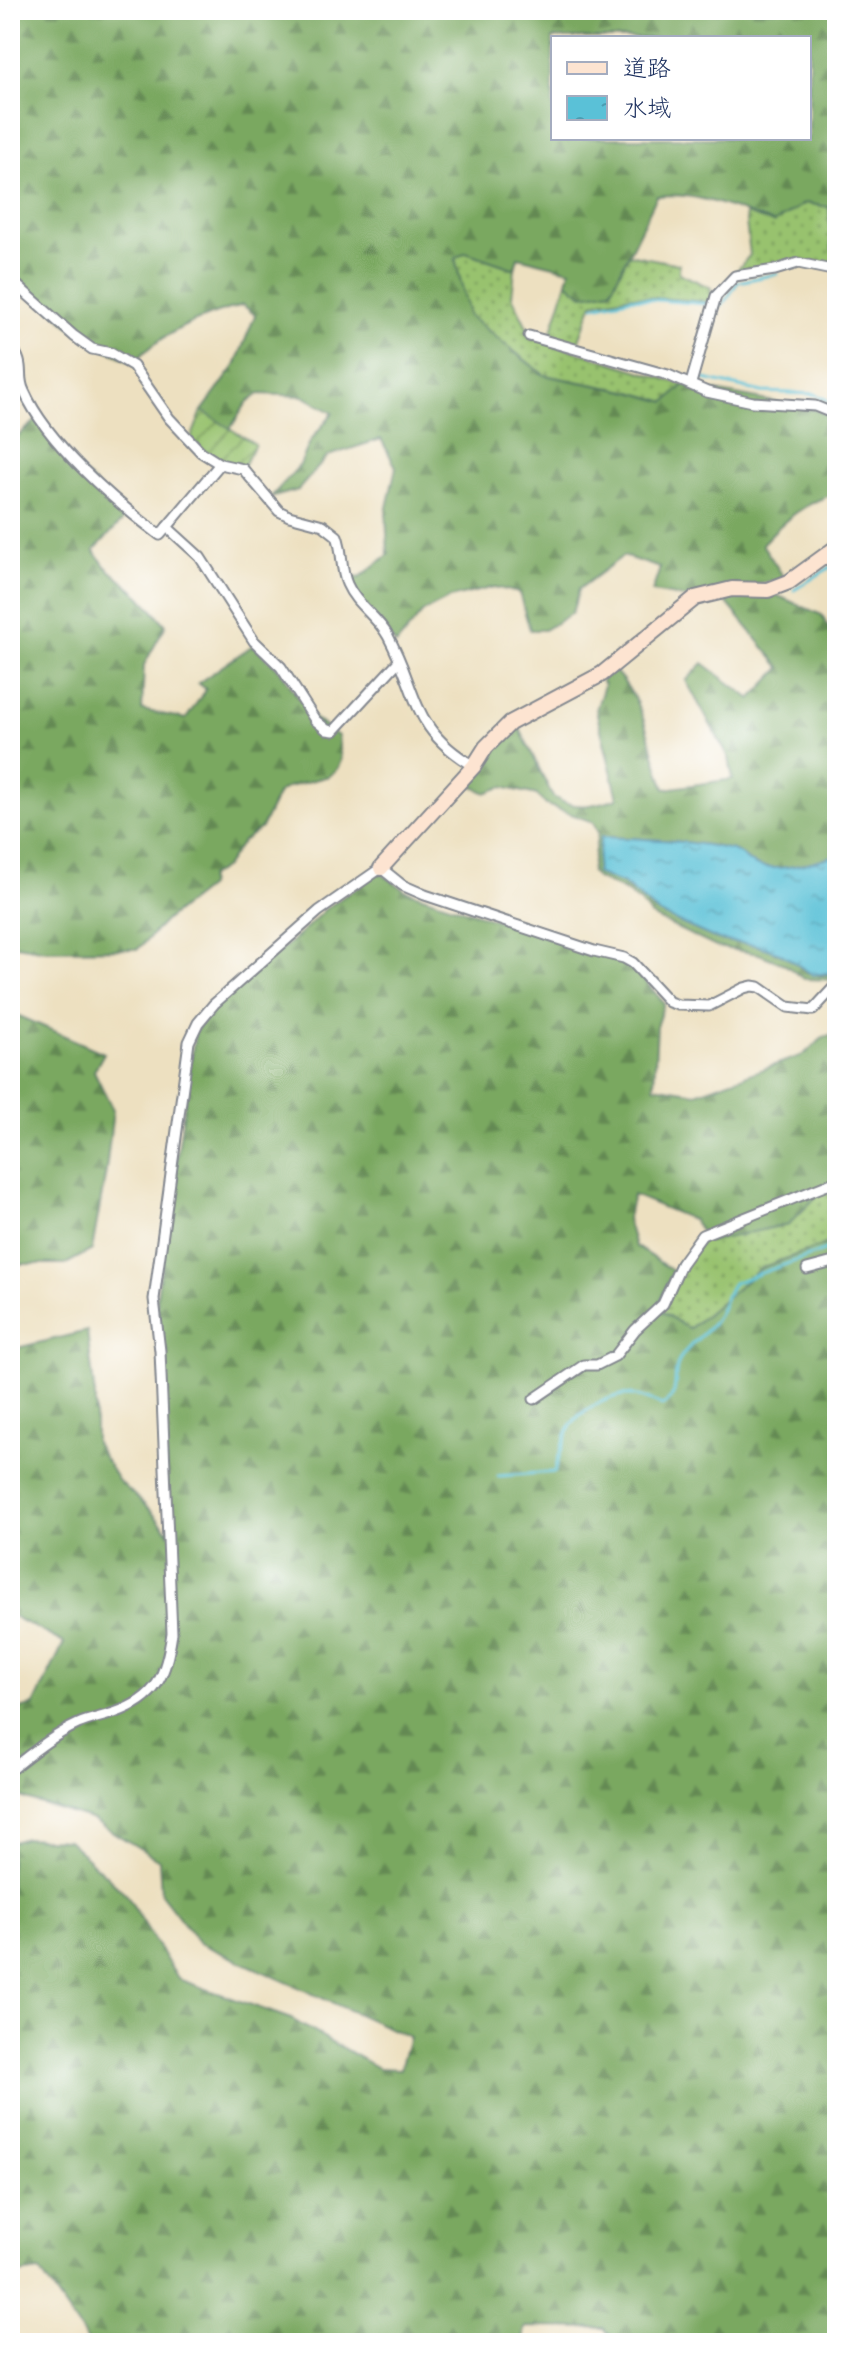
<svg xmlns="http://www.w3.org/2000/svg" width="847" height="2353" font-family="Caveat,'Klee One',sans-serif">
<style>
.grass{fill:url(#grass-dots);stroke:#5a7866;stroke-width:2}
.forest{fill:url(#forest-firs);stroke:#4a6c60;stroke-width:2;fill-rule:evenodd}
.garden{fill:url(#garden-furrows);stroke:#5a7866;stroke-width:2}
.water{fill:url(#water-ripples);stroke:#3a789a;stroke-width:2}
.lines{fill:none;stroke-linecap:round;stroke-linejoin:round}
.stream{stroke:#5ac1d7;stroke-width:3}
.street-casing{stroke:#84888f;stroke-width:13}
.secondary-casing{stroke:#84888f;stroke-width:18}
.street{stroke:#fff;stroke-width:9}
.secondary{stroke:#fde4d1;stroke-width:14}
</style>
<defs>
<pattern id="grass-dots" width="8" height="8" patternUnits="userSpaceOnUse" patternTransform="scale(2)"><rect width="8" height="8" fill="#98c26e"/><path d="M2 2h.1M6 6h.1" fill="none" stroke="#7b9e5e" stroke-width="1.8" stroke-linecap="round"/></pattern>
<pattern id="forest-firs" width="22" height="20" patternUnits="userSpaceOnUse" patternTransform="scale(2)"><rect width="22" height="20" fill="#7aa861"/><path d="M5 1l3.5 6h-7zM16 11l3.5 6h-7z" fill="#638953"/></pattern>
<pattern id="garden-furrows" width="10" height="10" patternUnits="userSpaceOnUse" patternTransform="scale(2)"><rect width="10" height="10" fill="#98c26e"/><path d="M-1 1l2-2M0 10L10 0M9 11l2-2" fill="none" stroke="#7b9e5e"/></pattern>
<pattern id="water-ripples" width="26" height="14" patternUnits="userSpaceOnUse" patternTransform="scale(2)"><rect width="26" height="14" fill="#5ac1d7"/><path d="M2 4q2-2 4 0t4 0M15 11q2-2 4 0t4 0" fill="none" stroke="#4a9db2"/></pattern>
</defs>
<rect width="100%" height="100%" fill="#fff"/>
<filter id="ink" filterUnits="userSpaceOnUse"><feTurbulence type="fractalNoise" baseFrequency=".0125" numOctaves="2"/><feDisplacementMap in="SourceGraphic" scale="16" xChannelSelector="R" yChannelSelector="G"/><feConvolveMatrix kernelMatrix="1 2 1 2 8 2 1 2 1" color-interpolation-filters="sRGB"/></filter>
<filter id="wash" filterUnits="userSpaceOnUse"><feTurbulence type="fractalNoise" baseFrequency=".006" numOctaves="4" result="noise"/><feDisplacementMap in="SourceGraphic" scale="32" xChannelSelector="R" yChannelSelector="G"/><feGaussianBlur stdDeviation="1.8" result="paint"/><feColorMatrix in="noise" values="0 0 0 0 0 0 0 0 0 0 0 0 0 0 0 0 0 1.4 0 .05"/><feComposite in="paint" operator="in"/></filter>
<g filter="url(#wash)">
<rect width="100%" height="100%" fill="#ede0c0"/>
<g class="grass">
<path d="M805,203L830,207L832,250L837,253V269L812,262L733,275L750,255L745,214L773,223Z"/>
<path d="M466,252L515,269L512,296L529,331L527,336L684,385L667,402L631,392L544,375L469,316L455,258Z"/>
<path d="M628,254L679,264V273L711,288V302L631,296L593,303L577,345L550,337L567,282L583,295L611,290Z"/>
<path d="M837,1183V1240L761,1268L689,1329L661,1311L679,1273L705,1237Z"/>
</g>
<g class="forest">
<path d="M10,10H837V253L832,250L829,207L805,203L774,223C735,210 699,191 657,196L611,290L583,295L567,282L570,270L518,257L515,269L466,252L455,258L469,316L544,375L631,392L666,402L684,385L816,410L837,419V493C804,503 785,519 762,544L785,579L687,598L652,592L660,568L623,556L579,589L572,613L544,630H530L519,593L494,587L450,598L423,612L396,645L362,603L346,574L359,578L388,555L386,512L396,467L381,439L328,456L298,490L270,498L300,465L311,440L333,413L303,396L259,394L246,404L230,429L202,411L235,366L255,315L243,305C203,316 161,332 134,363L86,340L10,273ZM553,38H809V138H553Z"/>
<path d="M38,419L68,458L127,516L94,550L105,566L140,596L166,625L144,665L142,710L186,719L206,689L198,683L253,645L280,670L310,715L338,736L341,761L337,769L329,776L288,787L278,793L261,828L242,842L225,867L209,877L208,887L166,920L138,949L46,950L10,944V440L12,441Z"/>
<path d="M774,594L822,615L837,643V855C816,861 791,869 770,868C748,867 746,854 732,850C688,840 646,839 602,837L597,873L624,884L660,914L719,940L756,945L780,953L820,976L837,972V980L804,979L784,964L759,954L716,947L651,916L641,903L621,889L596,878L591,872L598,833L593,822L546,805L537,795L502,787L486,793L474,787L468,776L506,733L518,725L553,797C576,811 595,805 618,798L596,710L604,685L601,680L614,670C646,703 650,747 665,789L733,779L729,758L686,681L703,663L751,699L781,668L722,597Z"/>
<path d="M379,872L407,891L623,961L633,967L664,1003L657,1024L654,1086L696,1093L803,1055L824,1037L837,1033V1183L826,1187L789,1224L708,1242L693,1220L633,1195L627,1219L635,1246L673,1271L659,1303L661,1311L689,1329L761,1268L837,1240V2343H616L604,2328L525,2327L523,2343H89L40,2271L10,2275V1843L25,1838L68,1840L126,1894L178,1979L291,2019L378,2068L400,2069L409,2037L199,1943L161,1894L159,1860L93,1820L10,1794V1712L34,1705L64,1643L10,1615V1344L17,1348L87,1331L95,1396V1443L118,1480L150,1510L169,1532L157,1296L195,1032L210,1011L300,934L324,910Z"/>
<path d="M10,1012L104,1053L94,1071L113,1110L106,1171L92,1250L66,1264H10Z"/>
</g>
<path class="garden" d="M202,411L255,444L243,467L215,459L191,439Z"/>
<path class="water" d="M601,837C646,839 688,840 732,850C746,854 747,867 770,868C791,869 816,861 837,855V972L813,975L780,953L756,945L719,940L660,914L624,884L596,873Z"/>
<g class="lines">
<g class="stream">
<path d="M594,306L632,298L707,304"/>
<path d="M722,306L738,282L777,274"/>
<path d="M700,378L762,392L815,394L837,405"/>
<path d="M794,590L837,563"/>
<path d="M498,1476L555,1472C559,1457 563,1439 571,1425C581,1409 614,1393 632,1395C642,1396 652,1401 662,1405C682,1396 671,1377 679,1361C686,1346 703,1336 713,1323C723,1311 724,1295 733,1283L837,1246"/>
</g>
</g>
</g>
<g filter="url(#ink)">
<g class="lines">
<g class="street-casing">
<g id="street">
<path d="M10,279L74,336L92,349L111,353L133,366L169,418L201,452L220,464L243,469L279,511L289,516L323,525L337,536C343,551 340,568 347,584C356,605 377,616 388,636C419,693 410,729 474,766"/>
<path d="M529,336L668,375L707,392L753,402L815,406L837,415"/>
<path d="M10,345C27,366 16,375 24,391C47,443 115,502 160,535L167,527"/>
<path d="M691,383L716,296L735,276L775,270L798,263L837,271"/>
<path d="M220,464L167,527L200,557L254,641L281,667L315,720L327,730L334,731L398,662"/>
<path d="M807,1269L837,1261"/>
<path d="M534,1399L584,1365H597L615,1356L635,1330L663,1304L681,1264L702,1235L837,1181"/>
<path d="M10,1770C32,1753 52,1736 78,1724C89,1719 102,1717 114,1713C158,1698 166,1675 172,1633L160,1351L154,1299L189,1042L198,1023L214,1004L319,911L381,868L402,885L425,895L594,951L624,958L633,963L669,1002L678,1005L709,1006L744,988L752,986L759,987L788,1007L813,1010L837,984"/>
</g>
</g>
<g class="secondary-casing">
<path id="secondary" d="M381,868L474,766L486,747L510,723L602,674L695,598L732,589L768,590L789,582L837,547"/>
</g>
<use href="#street" class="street"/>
<use href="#secondary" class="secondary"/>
</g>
</g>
<rect width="847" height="2353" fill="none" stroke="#fff" stroke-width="40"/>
<rect x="551" y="36" width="260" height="104" fill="#ffffff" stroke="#a4acbf" stroke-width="2"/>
<rect x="567" y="62" width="40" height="12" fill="#fde4d1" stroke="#a4acbf" stroke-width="2"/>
<text x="623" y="76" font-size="24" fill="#1b2f5e">道路</text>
<rect x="567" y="96" width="40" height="24" fill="url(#water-ripples)" stroke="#a4acbf" stroke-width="2"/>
<text x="623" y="116" font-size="24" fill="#1b2f5e">水域</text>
</svg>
